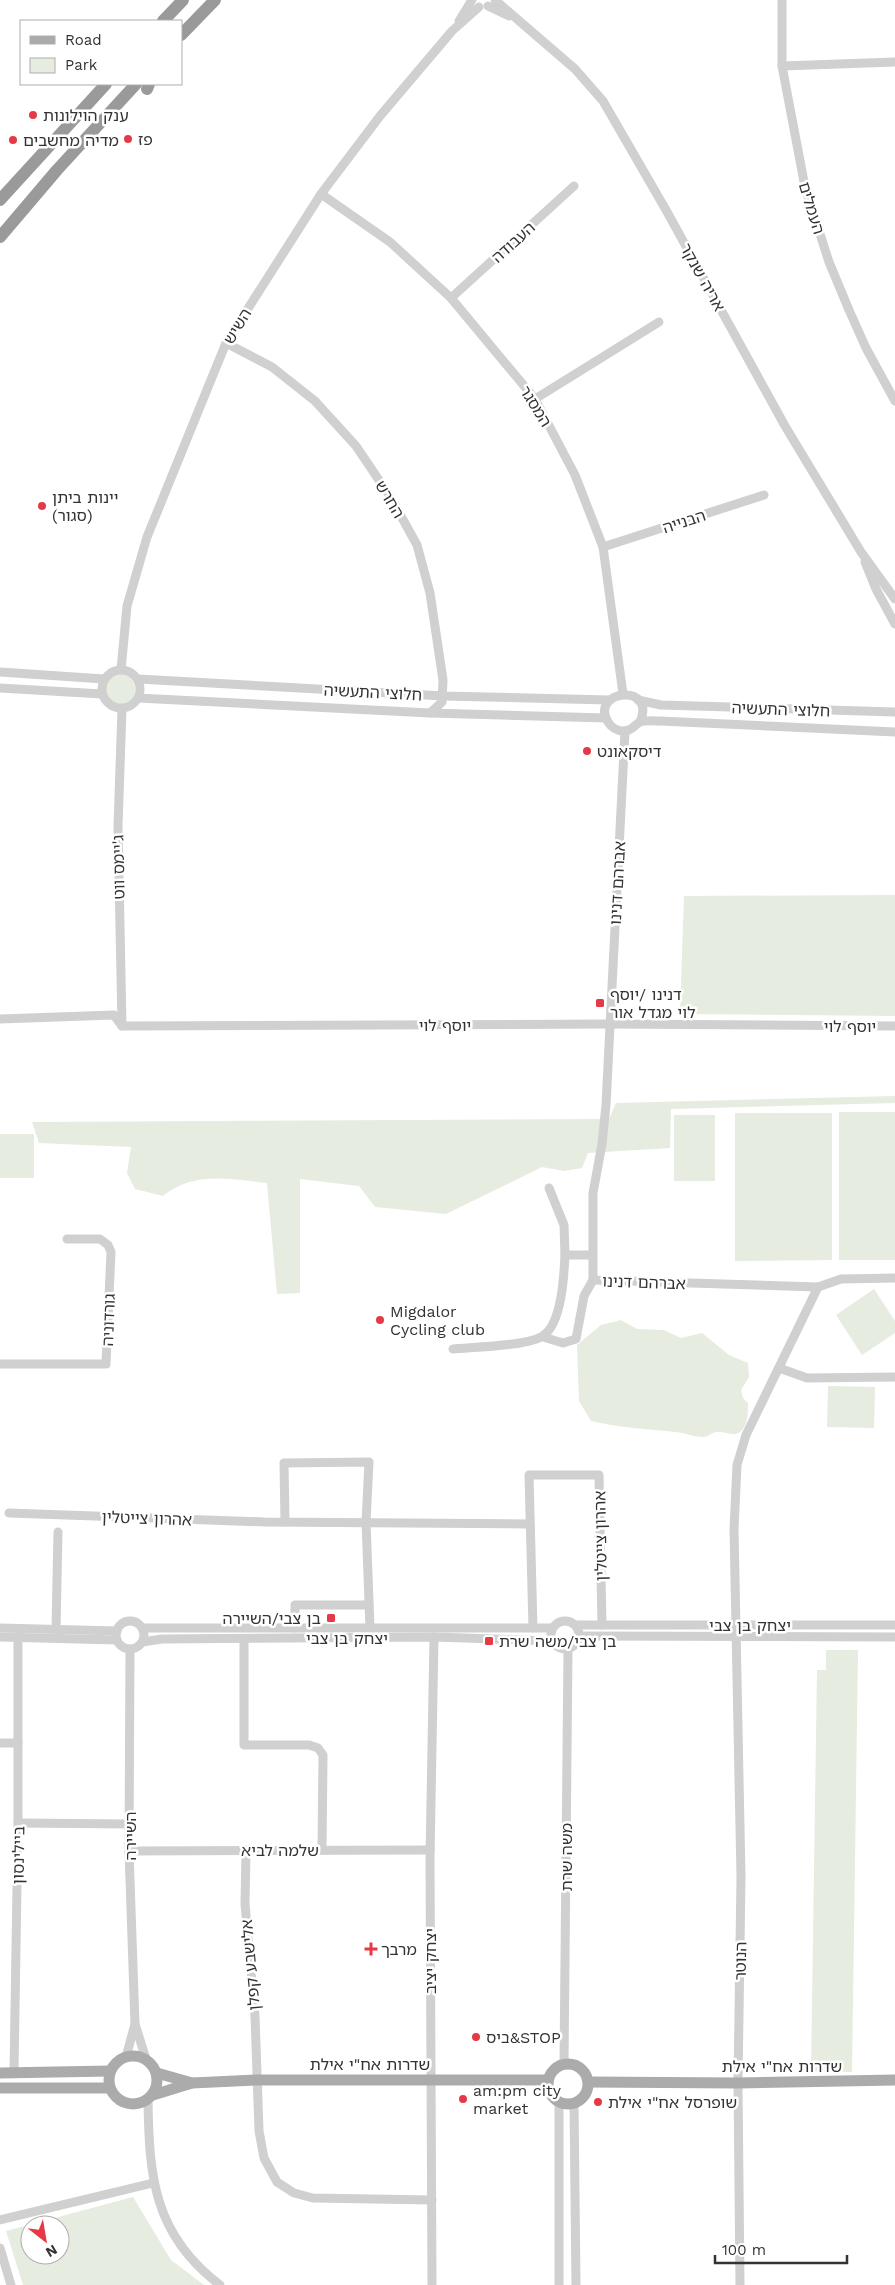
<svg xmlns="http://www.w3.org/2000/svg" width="895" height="2285" font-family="'Work Sans','Noto Sans Hebrew',sans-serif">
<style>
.green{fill:#e6ecdf;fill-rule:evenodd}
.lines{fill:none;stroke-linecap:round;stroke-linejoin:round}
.minor{stroke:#d0d0d0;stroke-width:9}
.major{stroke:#ababab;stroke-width:11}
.highway{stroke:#9a9a9a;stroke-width:12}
.poi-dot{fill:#e63946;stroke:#fff;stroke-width:2}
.labels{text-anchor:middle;stroke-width:5;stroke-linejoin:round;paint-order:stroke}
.poi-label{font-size:16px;fill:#333;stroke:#fff;text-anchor:start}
.street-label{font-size:16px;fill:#333;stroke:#fff}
</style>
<rect width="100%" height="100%" fill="#fff"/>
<g class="green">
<circle cx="120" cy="689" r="15"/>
<path d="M895,895V1016L680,1014L684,896Z"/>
<path d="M895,1096V1103L671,1109L670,1148L588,1153L582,1168L564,1171L542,1167L446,1214L375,1207L359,1186L300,1179V1293L277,1294L267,1183C231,1179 193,1171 163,1196L135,1189L127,1173L131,1147L39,1143L32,1122L609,1119L616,1103Z"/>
<rect x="839" y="1112" width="56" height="148"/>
<path d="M735,1113H832V1260L735,1261Z"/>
<rect x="674" y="1115" width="41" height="66"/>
<rect x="0" y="1134" width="34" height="44"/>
<path d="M874,1289L895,1321V1333L862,1355L836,1315Z"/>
<path d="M621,1320L637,1329L664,1330L681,1338L702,1333L729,1355L748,1363L749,1377L741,1390L743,1398L748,1403C748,1413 748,1425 740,1432C733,1437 725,1431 717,1432C712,1432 708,1437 703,1437C694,1437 685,1433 676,1432C647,1429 620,1428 591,1421L579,1401L577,1345L601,1325Z"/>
<path d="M828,1386L875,1387L874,1428L827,1427Z"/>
<path d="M826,1650H858L852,2072L811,2071L817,1670H826Z"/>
<path d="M133,2197L171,2260L204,2285H23L6,2231ZM30,2225H60V2255H30Z"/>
</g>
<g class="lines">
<g class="minor">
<path d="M495,0L575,69L603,101L666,210L785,426L861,552L895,599"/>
<path d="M782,0V66L805,187L829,262L849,310L866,348L895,401"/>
<path d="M488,6L509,16"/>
<path d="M459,21L472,0"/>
<path d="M782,66L895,62"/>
<path d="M321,194L390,242L451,298L535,399L575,475L603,547L623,694"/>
<path d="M451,298L574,186"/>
<path d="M226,343L272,367L315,401L356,446L391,498L417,545L430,593L443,680L442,702L430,713"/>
<path d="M535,399L659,322"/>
<path d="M603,547L764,495"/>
<path d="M865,562L876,589L895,624"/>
<circle cx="121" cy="689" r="19"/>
<path d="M121,670L127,606L147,537L226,343L321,194L380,116L452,31L479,7"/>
<path d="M0,672L104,679"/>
<path d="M138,679L444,696L609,700"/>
<path d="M0,688L102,694"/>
<path d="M138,698L430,713L606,718"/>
<path d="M638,700L661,705L895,712"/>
<path d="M122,709L118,826L122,1026"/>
<path d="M640,722C657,682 589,690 608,722C611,727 617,731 624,731C632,731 634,725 640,722C645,720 655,721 660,721L895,732"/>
<path d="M625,731L606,1105L602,1144L593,1193V1280L818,1287L841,1279L895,1278"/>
<path d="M0,1019L114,1015L122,1026L609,1024L895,1026"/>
<path d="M549,1188L564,1225L565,1255"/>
<path d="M543,1337L563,1343L576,1339L584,1296L593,1280"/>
<path d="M453,1349C473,1347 531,1346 544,1335C562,1322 564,1275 565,1255H592"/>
<path d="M0,1364H106L111,1252L108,1245L100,1239H67"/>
<path d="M779,1368L807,1378L895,1377"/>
<path d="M9,1513L265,1522L529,1524"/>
<path d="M285,1522L284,1463L369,1462L366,1522L370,1628"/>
<circle cx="565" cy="1635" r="14"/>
<circle cx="130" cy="1635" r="14"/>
<path d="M575,1625H895"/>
<path d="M0,1628L117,1631"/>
<path d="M142,1628H552"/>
<path d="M295,1628V1605H369"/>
<path d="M533,1628L529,1475H599L602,1625"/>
<path d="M56,1629L58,1532"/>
<path d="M579,1636L895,1637"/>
<path d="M0,1637L117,1640"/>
<path d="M244,1639V1745H309L318,1748L323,1755L322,1850"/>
<path d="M142,1642L162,1639L434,1637L552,1641"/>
<path d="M130,1649L129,1851L135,2024L146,2059"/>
<path d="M0,1743H18"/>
<path d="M18,1823L129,1824"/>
<path d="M246,1850L245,1904L255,2016L259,2131L264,2158L277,2182L294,2193L313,2198L432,2200"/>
<path d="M129,1851L430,1850"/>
<path d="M126,2057L135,2024"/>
<path d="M564,2064L568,1650"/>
<path d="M14,2072L18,1823V1638"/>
<path d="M148,2100C149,2177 154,2235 220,2285"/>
<path d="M574,2104L576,2285"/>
<path d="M0,2220L153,2183"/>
<path d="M0,2248L11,2285"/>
<path d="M432,2285L430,1857L434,1637"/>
<path d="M559,2285V2103"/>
<path d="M740,2285L738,2083L741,1877L734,1529L737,1465L746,1435L818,1287"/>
</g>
<g class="major">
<circle cx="133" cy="2080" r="24"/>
<circle cx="568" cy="2084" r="20"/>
<path d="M0,2073L110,2071"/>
<path d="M157,2073L192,2083"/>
<path d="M588,2082L738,2083L895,2080"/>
<path d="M0,2088H109"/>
<path d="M153,2095L192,2083L256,2080H548"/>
</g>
<g class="highway">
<path d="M163,21L183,0"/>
<path d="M181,35L215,0"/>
<path d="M147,89L149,84"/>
<path d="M0,200L106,84"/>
<path d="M0,237L57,170L136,84"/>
</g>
</g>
<g class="poi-dot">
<circle cx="33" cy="115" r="5"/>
<circle cx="128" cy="139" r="5"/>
<circle cx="13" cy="140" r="5"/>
<circle cx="42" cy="506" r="5"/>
<circle cx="587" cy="751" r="5"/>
<rect x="595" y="998" width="10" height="10" rx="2.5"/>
<circle cx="380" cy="1320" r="5"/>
<rect x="326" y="1613" width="10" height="10" rx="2.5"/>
<rect x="484" y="1636" width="10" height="10" rx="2.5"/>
<path d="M368.5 1941.5h5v5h5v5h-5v5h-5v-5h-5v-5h5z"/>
<circle cx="476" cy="2037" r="5"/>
<circle cx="463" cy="2099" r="5"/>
<circle cx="598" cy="2102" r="5"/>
</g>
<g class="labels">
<g class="poi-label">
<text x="43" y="121">ענק הוילונות</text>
<text x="138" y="145">פז</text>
<text x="23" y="146">מדיה מחשבים</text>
<text x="52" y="503">יינות ביתן<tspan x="52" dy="18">(סגור)</tspan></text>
<text x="597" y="757">דיסקאונט</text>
<text x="610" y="1000">דנינו /יוסף<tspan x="610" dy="18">לוי מגדל אור</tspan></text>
<text x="390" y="1317">Migdalor<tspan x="390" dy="18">Cycling club</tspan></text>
<text x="321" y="1624" text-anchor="end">בן צבי/השיירה</text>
<text x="499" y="1647">בן צבי/משה שרת</text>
<text x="381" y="1955">מרבך</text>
<text x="486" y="2043">ביס&amp;STOP</text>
<text x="473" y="2096">am:pm city<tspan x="473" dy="18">market</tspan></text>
<text x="608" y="2108">שופרסל אח"י אילת</text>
</g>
<g class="street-label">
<text transform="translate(812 208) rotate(73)" y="6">העמלים</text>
<text transform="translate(513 242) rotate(-42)" y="6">העבודה</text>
<text transform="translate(703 277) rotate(61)" y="6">אריה שנקר</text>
<text transform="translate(237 326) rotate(-59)" y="6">השיש</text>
<text transform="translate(536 406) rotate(58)" y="6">המסגר</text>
<text transform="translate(390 499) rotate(59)" y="6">החרש</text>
<text transform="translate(684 521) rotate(-18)" y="6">הבנייה</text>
<text transform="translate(373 692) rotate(3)" y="6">חלוצי התעשיה</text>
<text transform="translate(781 709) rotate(2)" y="6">חלוצי התעשיה</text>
<text transform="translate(118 867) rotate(-91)" y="6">ג'יימס ווט</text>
<text transform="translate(617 883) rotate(-87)" y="6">אברהם דנינו</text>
<text x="445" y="1031">יוסף לוי</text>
<text x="850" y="1032">יוסף לוי</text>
<text transform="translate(644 1282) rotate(2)" y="6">אברהם דנינו</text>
<text transform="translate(108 1320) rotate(-88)" y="6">גורדוניה</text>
<text transform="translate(147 1518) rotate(2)" y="6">אהרון צייטלין</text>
<text transform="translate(600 1536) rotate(-91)" y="6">אהרון צייטלין</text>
<text x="750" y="1631">יצחק בן צבי</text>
<text x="347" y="1644">יצחק בן צבי</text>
<text transform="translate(130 1836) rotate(-90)" y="6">השיירה</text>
<text x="280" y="1856">שלמה לביא</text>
<text transform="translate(18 1855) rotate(-89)" y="6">ביילינסון</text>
<text transform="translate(566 1857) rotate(-90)" y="6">משה שרת</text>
<text transform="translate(430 1961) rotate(-90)" y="6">יצחק יציב</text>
<text transform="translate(740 1961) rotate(-89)" y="6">הנוטר</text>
<text transform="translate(250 1965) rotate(-95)" y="6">אלישבע קפלן</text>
<text x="370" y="2070">שדרות אח"י אילת</text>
<text x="782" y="2072">שדרות אח"י אילת</text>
</g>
</g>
<rect x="20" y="20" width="162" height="65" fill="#ffffff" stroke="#adadad"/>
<rect x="30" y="36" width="25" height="8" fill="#ababab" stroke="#adadad"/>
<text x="65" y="45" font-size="15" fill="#333333">Road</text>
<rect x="30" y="58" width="25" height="15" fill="#e6ecdf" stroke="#adadad"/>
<text x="65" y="70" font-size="15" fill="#333333">Park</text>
<g transform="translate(45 2240) rotate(149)"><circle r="24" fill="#ffffff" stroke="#adadad"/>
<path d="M0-4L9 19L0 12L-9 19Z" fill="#e63946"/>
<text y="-8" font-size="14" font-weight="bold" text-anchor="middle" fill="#333333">N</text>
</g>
<path d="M715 2255v8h132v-8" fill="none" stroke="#333333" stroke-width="2.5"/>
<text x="722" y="2255" font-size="15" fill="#333333" stroke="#ffffff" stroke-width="4" paint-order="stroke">100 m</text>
</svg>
